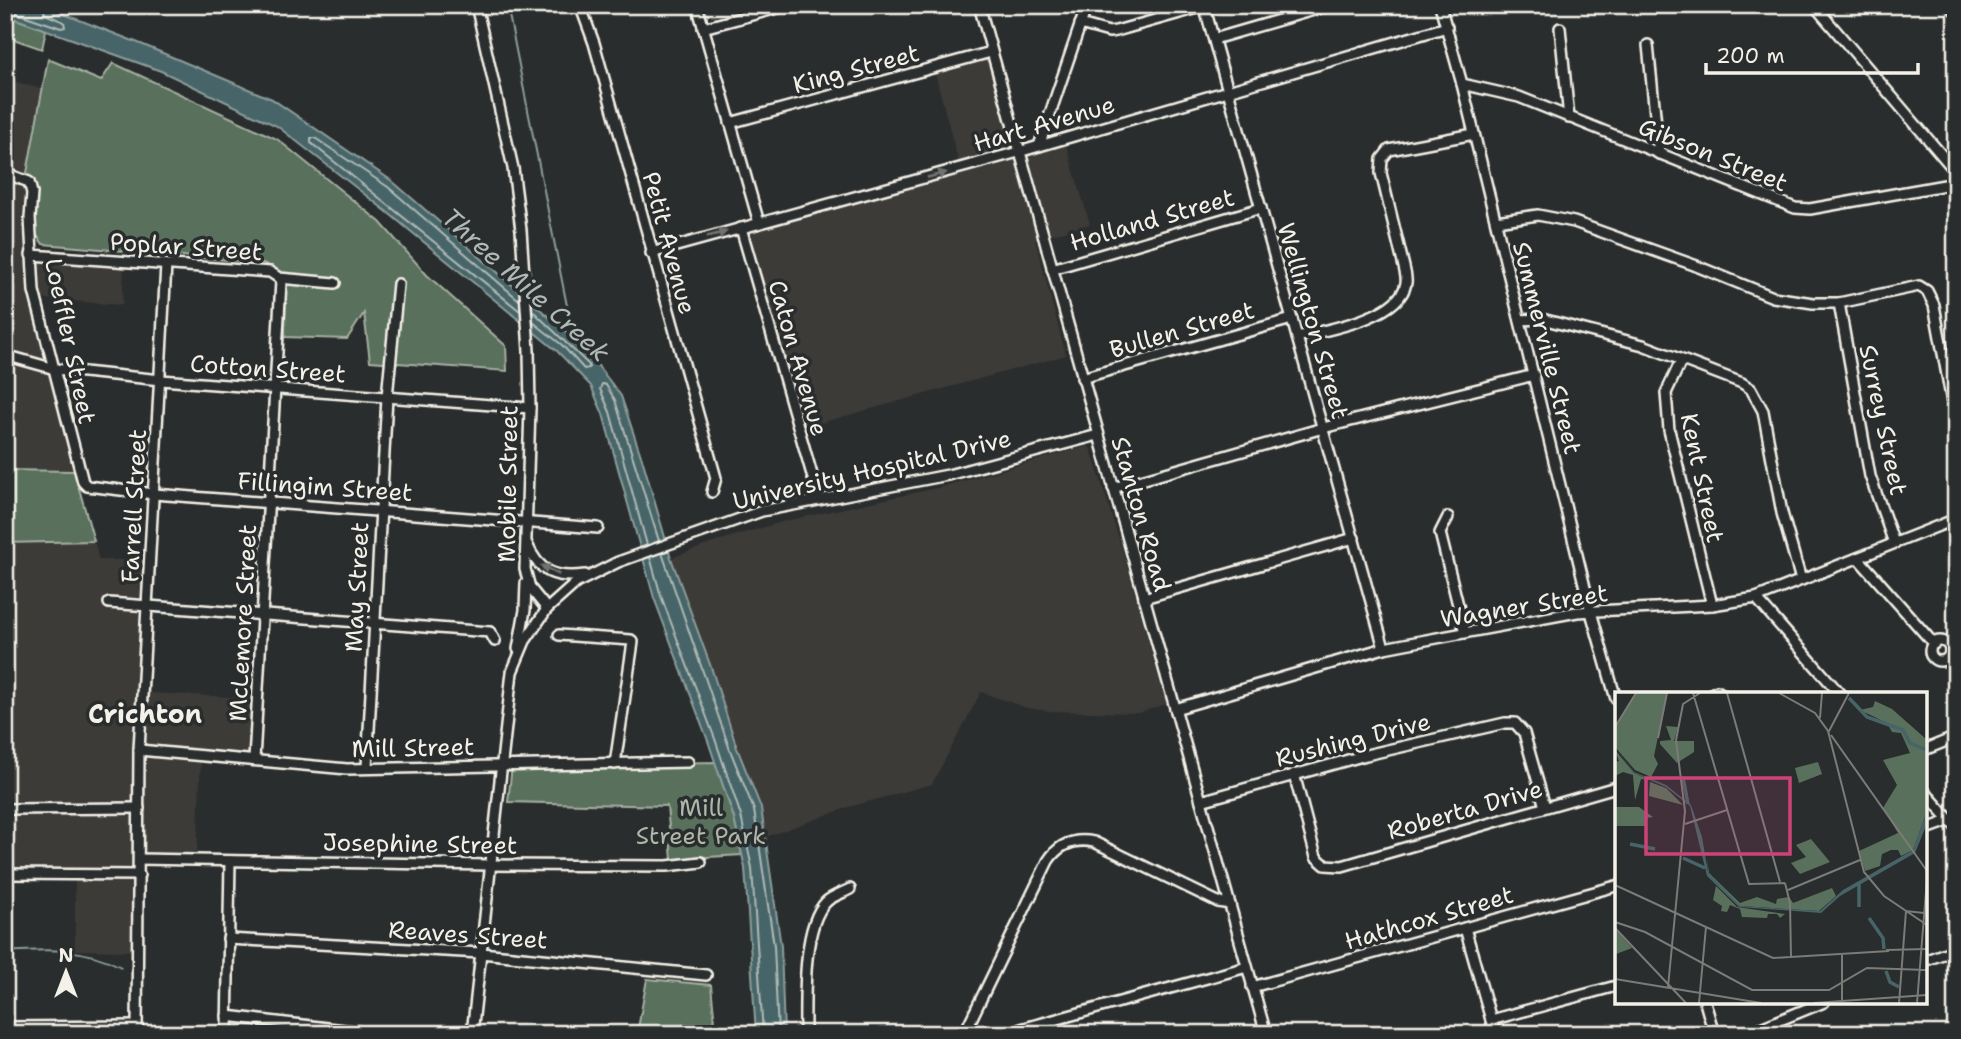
<svg xmlns="http://www.w3.org/2000/svg" width="1961" height="1039" font-family="'Shantell Sans',sans-serif">
<style>
.built{fill:#3c3b38}
.green{fill:#59705c;stroke:#a6b0a2;stroke-width:2}
.water{fill:#476568;stroke:#8c9d9b;stroke-width:2}
.lines{fill:none;stroke-linecap:round;stroke-linejoin:round}
.shore{stroke:#afb9b5;stroke-width:2}
.stream{stroke:#8c9d9b;stroke-width:2}
.minor-casing{stroke:#f4f1e8;stroke-width:14}
.minor{stroke:#2a2d2e;stroke-width:9}
.oneway{fill:#71726f}
.labels{text-anchor:middle;stroke-width:7;stroke-linejoin:round;paint-order:stroke}
.street-label{font-size:24px;fill:#f4f1e8;stroke:#2a2d2e}
.park-label{font-size:24px;fill:#aeb7a9;stroke:#2a2d2e}
.water-label{font-size:26px;font-style:italic;fill:#afb9b5;stroke:#2a2d2e}
.neighbourhood-label{font-size:26px;font-weight:bold;fill:#f4f1e8;stroke:#2a2d2e}
.inset-river{fill:none;stroke:#476568;stroke-width:3.5}
.inset-road{fill:none;stroke:#7b7b78;stroke-width:2}
.view{fill:#cc4377;fill-opacity:0.15;stroke:#cc4377;stroke-width:3.5}
.inset-edge{fill:none;stroke:#f4f1e8;stroke-width:3.5}
</style>
<rect width="100%" height="100%" fill="#2a2d2e"/>
<filter id="ink" filterUnits="userSpaceOnUse"><feTurbulence type="fractalNoise" baseFrequency=".0143" numOctaves="2"/><feDisplacementMap in="SourceGraphic" scale="14" xChannelSelector="R" yChannelSelector="G"/><feConvolveMatrix kernelMatrix="1 2 1 2 8 2 1 2 1" color-interpolation-filters="sRGB"/></filter>
<g filter="url(#ink)">
<g class="built">
<path d="M990,57L1016,147L1063,135L1090,224L1035,239L1066,355L802,428L746,232L961,172L935,73Z"/>
<path d="M5,79L42,89L25,188L24,260L124,268L122,305L32,298L74,471L5,470Z"/>
<path d="M1088,446L1091,449L1126,562L1166,704L1138,713L1049,711L1027,708L981,692L932,784L849,807L766,837L761,808L737,748L712,670L671,558L724,539L785,521L937,488Z"/>
<path d="M94,541L99,560H144L132,813H144L149,693L253,698L249,756L201,753L197,857H133L132,951L75,950V871L5,869V543Z"/>
</g>
<g class="green">
<path d="M5,15L46,30L42,49L5,36Z"/>
<path d="M48,59L101,81L113,63L277,139L380,222L427,275L506,346L507,371L370,361L364,313L347,339L285,337L286,284L281,272L263,263L43,244L34,231L36,188L27,173Z"/>
<path d="M5,470L74,471L94,541L5,543Z"/>
<path d="M715,762L734,818L742,855L672,859L667,806L508,802L512,766Z"/>
<path d="M647,979L711,985L716,1034H637Z"/>
</g>
<path class="water" d="M5,5H41L141,44L272,99L392,181L564,330L585,349L621,396L644,465L671,558L712,670L737,748L761,808L781,946L784,1034H756L745,868L734,818L708,741L654,598L603,414L591,386L557,351L386,211L277,126L161,71L5,15Z"/>
<g class="lines">
<g class="shore">
<path d="M5,9L61,28L65,27L64,22L45,14L42,5"/>
<path d="M519,300L388,187L315,138H311V143L520,311"/>
<path d="M533,311L589,365V368L584,369L562,345L533,322"/>
<path d="M647,545L610,412L600,389L602,384L606,385L615,400L659,541"/>
<path d="M662,553L730,750L754,810L774,946L778,1034"/>
<path d="M650,557L661,596L715,739L741,816L752,868L763,1034"/>
</g>
<g class="stream">
<path d="M507,5L574,341"/>
<path d="M5,952C44,949 85,947 121,967"/>
</g>
<g class="minor-casing">
<g id="minor">
<path d="M476,5L513,168L521,230L529,351L530,408L525,569L530,588L547,609"/>
<path d="M580,5L594,43L716,478L712,492"/>
<path d="M697,5L759,223"/>
<path d="M979,5L1266,1034"/>
<path d="M1204,5L1384,648"/>
<path d="M1440,5L1462,84L1591,612L1616,699"/>
<path d="M1814,5L1956,172"/>
<path d="M1950,5L1956,12"/>
<path d="M1080,24L1109,32L1116,31L1205,6"/>
<path d="M703,28L789,5"/>
<path d="M1560,28L1569,118"/>
<path d="M1214,39L1331,5"/>
<path d="M1648,45L1659,154"/>
<path d="M1462,84L1519,97L1795,208L1810,209L1956,183"/>
<path d="M730,123L991,52"/>
<path d="M1039,146L1087,5"/>
<path d="M5,173L29,182L32,193L30,218L34,291L83,482L87,486L154,494L598,528"/>
<path d="M1496,221L1538,215L1574,222L1694,265L1773,297L1813,303H1839L1919,286L1927,291L1934,305L1956,424"/>
<path d="M741,228L819,499"/>
<path d="M651,253L1029,149L1447,27"/>
<path d="M31,255L270,272L279,278L335,283"/>
<path d="M1052,269L1261,208"/>
<path d="M1839,303L1870,476L1894,543"/>
<path d="M1520,320L1542,319L1643,345L1742,383L1751,389L1763,411L1782,513L1801,580"/>
<path d="M1297,337C1326,330 1400,318 1406,283C1407,278 1405,272 1404,267L1381,173L1382,159L1389,150L1474,134"/>
<path d="M5,355L55,369L161,380L530,408"/>
<path d="M1681,361L1666,393L1669,430L1712,605"/>
<path d="M1082,378L1292,319"/>
<path d="M1113,488L1323,428L1534,375"/>
<path d="M1448,517L1440,533L1465,633"/>
<path d="M527,544C539,573 556,579 585,575"/>
<path d="M1858,558L1934,644"/>
<path d="M1144,598L1354,538"/>
<path d="M1756,598L1840,694"/>
<path d="M109,603L490,632L495,641"/>
<path d="M559,635L631,640L633,642L615,764"/>
<circle cx="1940" cy="651" r="10"/>
<path d="M518,649L525,610L526,583"/>
<path d="M1711,694L1717,691L1722,694"/>
<path d="M1175,709L1384,648L1410,643L1577,612L1712,605L1756,598L1956,519"/>
<path d="M139,750L347,769L688,762"/>
<path d="M1924,750L1956,737"/>
<path d="M254,760L281,281L279,278"/>
<path d="M367,767L387,397L398,284"/>
<path d="M1294,774L1316,857L1325,865L1342,866L1616,787"/>
<path d="M1924,791L1956,827"/>
<path d="M1201,801L1366,755L1505,723H1515L1524,733L1545,807"/>
<path d="M5,809L139,808"/>
<path d="M1924,830L1954,819"/>
<path d="M139,859L489,865L667,866L701,862"/>
<path d="M5,874L139,875"/>
<path d="M1465,928L1495,1034"/>
<path d="M228,939L481,953L706,975"/>
<path d="M1924,961L1956,949"/>
<path d="M1252,987L1616,886"/>
<path d="M1705,1002L1714,1034"/>
<path d="M227,1016L379,1034"/>
<path d="M1491,1020L1616,986"/>
<path d="M5,1027L137,1026"/>
<path d="M137,1034L139,750L166,265"/>
<path d="M227,1034L230,861"/>
<path d="M472,1034L512,672L525,641L547,609L576,583L618,562L762,511L948,475L1098,435"/>
<path d="M805,1034C805,1000 802,926 826,902C832,896 843,893 850,889"/>
<path d="M964,1034L1048,861C1059,844 1074,838 1094,842L1218,902L1230,904"/>
<path d="M1003,1034L1247,967"/>
<path d="M1746,1034L1824,1002"/>
</g>
</g>
<use href="#minor" class="minor"/>
</g>
<defs><path id="oneway-solid" d="M-6-.8H1V-3.2L6.5 0L1 3.2V.8H-6Z" transform="scale(1.75)"/></defs>
<g class="oneway">
<use href="#oneway-solid" transform="translate(937 175) rotate(-15)"/>
<use href="#oneway-solid" transform="translate(717 234) rotate(-15)"/>
<use href="#oneway-solid" transform="translate(550 570) rotate(-153)"/>
</g>
</g>
<g class="labels">
<g class="street-label">
<text transform="translate(856 69) rotate(-15)" y="8">King Street</text>
<text transform="translate(1044 124) rotate(-16)" y="8">Hart Avenue</text>
<text transform="translate(1713 155) rotate(22)" y="8">Gibson Street</text>
<text transform="translate(1152 220) rotate(-16)" y="8">Holland Street</text>
<text transform="translate(669 243) rotate(75)" y="8">Petit Avenue</text>
<text transform="translate(186 247) rotate(4)" y="8">Poplar Street</text>
<text transform="translate(1313 321) rotate(74)" y="8">Wellington Street</text>
<text transform="translate(1182 330) rotate(-16)" y="8">Bullen Street</text>
<text transform="translate(70 341) rotate(78)" y="8">Loeffler Street</text>
<text transform="translate(1547 348) rotate(76)" y="8">Summerville Street</text>
<text transform="translate(798 358) rotate(74)" y="8">Caton Avenue</text>
<text transform="translate(268 369) rotate(4)" y="8">Cotton Street</text>
<text transform="translate(1883 420) rotate(78)" y="8">Surrey Street</text>
<text transform="translate(872 470) rotate(-13)" y="8">University Hospital Drive</text>
<text transform="translate(1702 478) rotate(78)" y="8">Kent Street</text>
<text transform="translate(508 484) rotate(-89)" y="8">Mobile Street</text>
<text transform="translate(325 487) rotate(4)" y="8">Fillingim Street</text>
<text transform="translate(134 506) rotate(-87)" y="8">Farrell Street</text>
<text transform="translate(1141 514) rotate(74)" y="8">Stanton Road</text>
<text transform="translate(357 587) rotate(-87)" y="8">May Street</text>
<text transform="translate(1524 606) rotate(-9)" y="8">Wagner Street</text>
<text transform="translate(243 623) rotate(-87)" y="8">McLemore Street</text>
<text transform="translate(1353 740) rotate(-14)" y="8">Rushing Drive</text>
<text transform="translate(413 748) rotate(-1)" y="8">Mill Street</text>
<text transform="translate(1465 810) rotate(-16)" y="8">Roberta Drive</text>
<text transform="translate(420 844) rotate(1)" y="8">Josephine Street</text>
<text transform="translate(1429 918) rotate(-16)" y="8">Hathcox Street</text>
<text transform="translate(468 935) rotate(4)" y="8">Reaves Street</text>
</g>
<g class="park-label">
<text x="701" y="816">Mill<tspan x="701" dy="28">Street Park</tspan></text>
</g>
<g class="water-label">
<text transform="translate(526 285) rotate(42)" y="9">Three Mile Creek</text>
</g>
<g class="neighbourhood-label">
<text x="145" y="723">Crichton</text>
</g>
</g>
<g transform="translate(1615 692)">
<rect width="312" height="312" fill="#2a2d2e"/>
<path d="M21,1H52L39,64L43,72L36,85L20,78L0,55V36ZM260,9L277,17L311,47V122L298,158L286,164L283,158H276L267,162L265,174L250,179L244,159L283,141L268,116L282,93L268,68L295,61L286,41L277,40L272,31L245,18L258,15ZM51,34L63,35L59,49H79V60L62,71L45,52V49L56,48ZM0,58L19,81L34,88L26,87L20,108L18,83L8,80L0,84V70L4,69ZM203,70L207,82L184,91L180,76ZM35,90L51,96L68,113L34,104ZM0,115H24L38,125L31,126L30,134H0ZM196,147L215,170L185,182L176,171L191,165L181,153ZM92,167L94,181L125,211L142,205L161,212L162,207L174,205L178,211L217,196L221,204L204,219L125,214L98,189L93,180ZM101,194L122,215L170,222L175,227L170,222L165,226L162,222H153L152,226L127,225L125,217L115,213L112,220L106,219L107,214L98,208ZM0,237L17,256L1,262L2,288L0,287Z" fill="#59705c"/>
<path d="M0,56L19,80L51,93L76,113L87,145L93,180L125,214L205,219L228,198L298,158L311,122V134L300,161L225,204L206,221L124,215L92,184L75,114L51,95L19,81Z" fill="#476568"/>
<path class="inset-river" d="M234,6L252,25L288,38L295,51L312,58M68,85L73,112M15,152L40,157M68,166L90,176M244,192V215M254,226L268,246L269,257M271,279L275,290L284,295"/>
<path class="inset-road" d="M78,1L134,192L170,191M112,1L165,190M164,1L200,21L213,39L249,180L269,204L312,233M205,26L207,1M0,35L21,1M213,41L234,1M216,43L312,179M43,46L52,1M70,132L112,118M170,191L175,211L176,265M0,193L158,266L274,259M173,198L245,168M0,230L30,240L137,298H214L252,276L312,278M0,236L71,311M271,258L312,257M0,287L146,311M53,295L70,119L61,48L68,12L85,1M227,308V261M84,311L91,235M199,311L312,303M284,311L291,219L309,221M302,311L312,187"/>
<path class="view" d="M31,86H175V162H31Z"/>
<rect width="312" height="312" class="inset-edge"/>
</g>
<rect width="1961" height="1039" fill="none" stroke="#2a2d2e" stroke-width="28"/>
<rect x="14" y="14" width="1933" height="1011" fill="none" stroke="#f4f1e8" stroke-width="2.5" filter="url(#ink)"/>
<g transform="translate(66 972)" stroke="#2a2d2e" stroke-width="5" paint-order="stroke">
<path d="M0-5L12 26L0 18L-12 26Z" fill="#f4f1e8"/>
<text y="-10" font-size="19" font-weight="bold" text-anchor="middle" fill="#f4f1e8">N</text>
</g>
<path d="M1706 63v10h212v-10" fill="none" stroke="#f4f1e8" stroke-width="3.5"/>
<text x="1716" y="63" font-size="21" fill="#f4f1e8" stroke="#2a2d2e" stroke-width="5" paint-order="stroke">200 m</text>
</svg>
